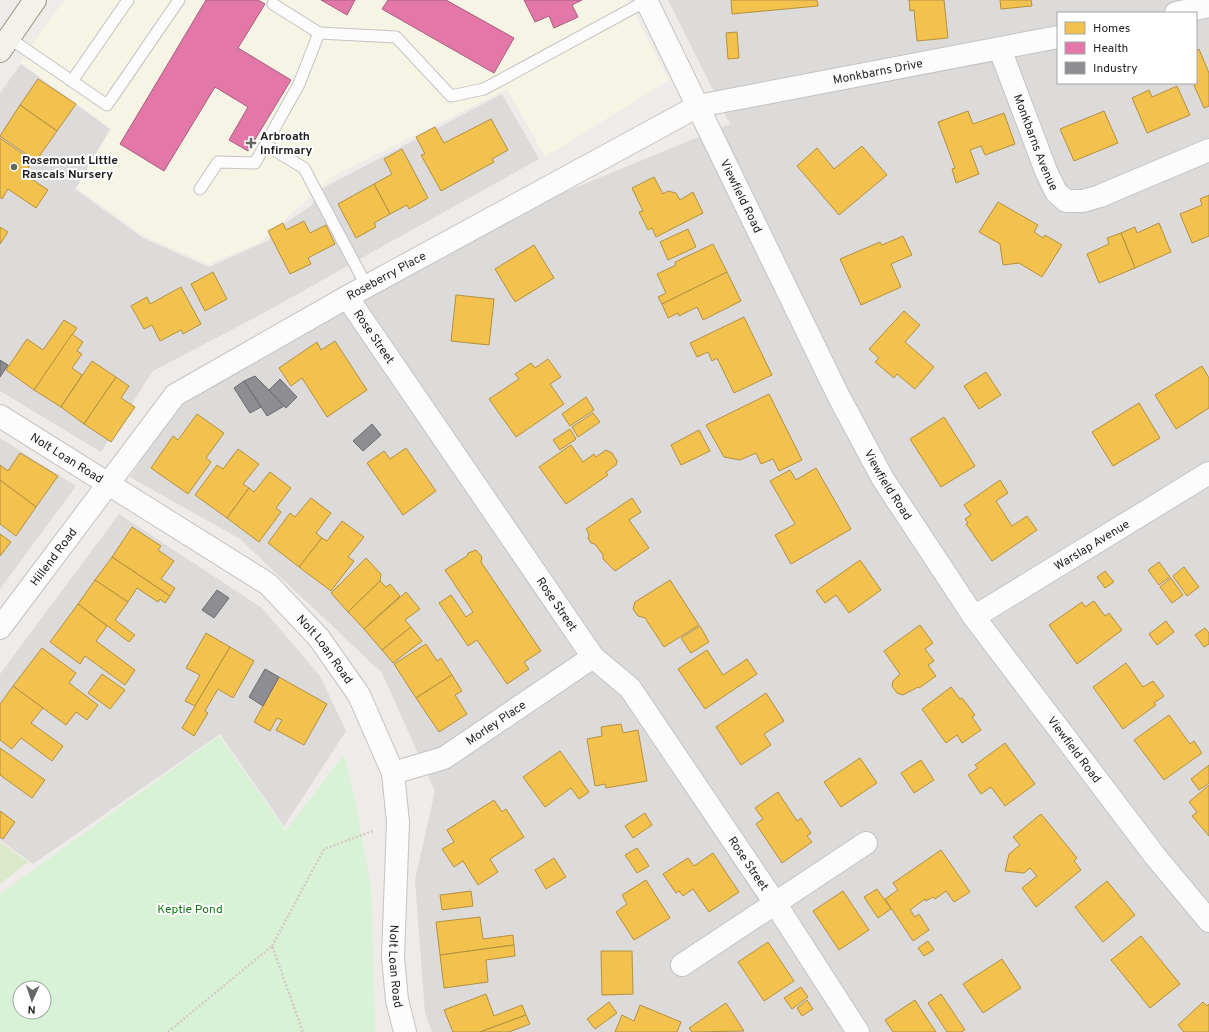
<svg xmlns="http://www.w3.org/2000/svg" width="1209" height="1032" font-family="Overpass,sans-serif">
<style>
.residential{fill:#dddbd9;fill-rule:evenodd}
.education{fill:#f6f4e4}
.grass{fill:#dce9c9}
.park{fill:#d8f2d6;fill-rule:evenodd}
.homes{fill:#f2c14e;stroke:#b39040}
.health{fill:#e377a8;stroke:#a85d7f}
.industry{fill:#8d8d92;stroke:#6c6c70}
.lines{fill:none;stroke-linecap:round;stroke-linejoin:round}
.service-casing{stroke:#c5c3c2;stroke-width:13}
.minor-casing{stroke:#c5c3c2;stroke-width:24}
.tertiary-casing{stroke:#c5c3c2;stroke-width:24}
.secondary-casing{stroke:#969681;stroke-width:24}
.path{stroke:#d6c9c7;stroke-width:2.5;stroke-dasharray:2 2;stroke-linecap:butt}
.service{stroke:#fcfcfc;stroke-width:11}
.minor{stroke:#fcfcfc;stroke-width:22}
.tertiary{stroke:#fcfcfc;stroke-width:22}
.secondary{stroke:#f3f3eb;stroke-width:22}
.poi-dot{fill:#676665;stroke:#fff;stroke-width:1.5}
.labels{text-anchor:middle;stroke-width:4;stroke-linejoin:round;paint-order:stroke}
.street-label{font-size:12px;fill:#1f1f1f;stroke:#fff}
.poi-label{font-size:12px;font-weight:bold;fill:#1f1f1f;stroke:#fff;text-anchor:start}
.park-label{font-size:12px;fill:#127916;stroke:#fff}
</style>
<rect width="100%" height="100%" fill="#eeebe8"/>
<g class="residential">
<path d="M668,0H1209V1032H432L425,1013L415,880L435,791L382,673L240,539L130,477L184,396L521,210L730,124ZM1058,13H1196V83H1058Z"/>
<path d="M21,64L110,129L75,189L143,238L209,267L269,240L275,230L311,206L323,188L502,94L539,159L258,316L153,371L101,452L0,391V93Z"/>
<path d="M0,438L76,486L0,589Z"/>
<path d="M119,514L262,608L320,676L346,731L284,826L220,734L33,864L0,840V674Z"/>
</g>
<path class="education" d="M64,0H627L669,80L545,157L507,89L335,175L257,244L208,264L144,236L77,188L111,129L20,62Z"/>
<path class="grass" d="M0,842L28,862L0,884Z"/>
<path class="park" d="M219,736L286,831L344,754L356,805L371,888L375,1032H0V894ZM20,988H44V1012H20Z"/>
<g class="homes">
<path d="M731,0H817L818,6L732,14Z"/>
<path d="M909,0H944L948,38L917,41L914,10L910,11Z"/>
<path d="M1000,0H1031L1032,6L1001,9Z"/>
<path d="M737,32L739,58L728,59L726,33Z"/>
<path d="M1199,49L1209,73V106L1204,108L1193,83H1196V51Z"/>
<path d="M38,79L76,104L57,131L20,105Z"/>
<path d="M1177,86L1190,115L1147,133L1132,98L1149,90L1152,97Z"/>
<path d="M20,105L57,131L36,161L0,136Z"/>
<path d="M968,111L973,124L1004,113L1015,144L985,155L981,146L970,150L979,174L956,183L952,169L955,168L938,122Z"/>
<path d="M1104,111L1118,143L1074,161L1060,129Z"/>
<path d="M491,119L508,150L492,159L494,162L441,191L421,155L425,154L416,137L435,127L444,143Z"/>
<path d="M0,138L33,161L24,174L48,190L36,208L8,189L2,199L0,197Z"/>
<path d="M862,146L887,175L839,215L797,166L817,148L834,169Z"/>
<path d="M402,149L428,198L409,209L407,205L390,214L374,184L392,174L384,159Z"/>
<path d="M654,177L663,194L668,191L676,193L680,200L693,192L703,213L656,237L652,228L648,230L639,212L643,211L632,188Z"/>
<path d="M374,184L390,214L374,223L376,227L356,238L338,204Z"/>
<path d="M1209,195V236L1192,243L1180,214L1202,205L1200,199Z"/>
<path d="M998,202L1038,225L1034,232L1043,238L1045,235L1062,245L1042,277L1019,263L1003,265L1000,244L979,232Z"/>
<path d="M304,221L310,233L326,225L335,244L308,258L311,264L290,274L268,231L283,223L286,230Z"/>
<path d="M1159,223L1171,252L1135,268L1121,233L1135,227L1137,233Z"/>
<path d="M0,227L8,232L0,244Z"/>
<path d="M688,229L696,247L668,260L660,242Z"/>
<path d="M1121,233L1135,268L1099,283L1087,254L1109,244L1107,238Z"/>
<path d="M903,236L912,255L891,264L901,287L861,305L840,259L880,242L882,245Z"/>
<path d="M713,244L727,272L662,304L658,297L666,293L657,274L676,265L675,262Z"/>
<path d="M534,245L554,278L515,302L495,269Z"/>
<path d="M213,272L227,299L205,311L191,284Z"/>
<path d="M727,272L741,301L703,320L697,307L679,316L678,313L668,318L662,304Z"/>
<path d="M181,287L201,324L183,334L181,330L160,341L152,325L144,329L131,306L147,297L150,304Z"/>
<path d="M456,295L494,299L489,345L451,341Z"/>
<path d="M904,311L920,325L905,342L934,367L915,389L897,374L894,378L875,362L879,358L869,349Z"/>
<path d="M744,317L772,375L734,393L717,358L712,361L708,352L697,357L690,343Z"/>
<path d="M64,320L77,328L34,390L6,370L27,339L43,350Z"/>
<path d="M72,334L83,342L77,351L82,354L72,368L82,375L61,407L34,390Z"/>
<path d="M335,341L367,390L327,417L302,378L291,386L279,368L317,342L321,350Z"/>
<path d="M548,359L561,377L550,384L564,404L516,437L489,399L519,379L515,374L531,363L535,368Z"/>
<path d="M92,361L116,377L84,424L61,407Z"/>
<path d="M1202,366L1209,378V408L1176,429L1155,395Z"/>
<path d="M986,372L1001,395L979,409L964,386Z"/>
<path d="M116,377L129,386L121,398L135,407L111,442L84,424Z"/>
<path d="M769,394L802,460L779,471L773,459L761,464L756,453L740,460L724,457L706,425Z"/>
<path d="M586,397L594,410L570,426L562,414Z"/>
<path d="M1139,403L1160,438L1113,466L1092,432Z"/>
<path d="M593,413L600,422L578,437L572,427Z"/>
<path d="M197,414L224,433L206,458L211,462L188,494L151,468L173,436L178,440Z"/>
<path d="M944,417L975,466L941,487L910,439Z"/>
<path d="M570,429L576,439L560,450L553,440Z"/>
<path d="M699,430L710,451L681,465L671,445Z"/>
<path d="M571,445L583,462L594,454L596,457L606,450L612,453L617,461L616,465L606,472L608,475L566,504L539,467Z"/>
<path d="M406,448L436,491L403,515L367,463L384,451L390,459Z"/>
<path d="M238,449L259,464L243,484L249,488L227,518L195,495L217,465L223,469Z"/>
<path d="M20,453L58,476L36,507L0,480V465L8,471Z"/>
<path d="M816,468L851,529L791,564L775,535L795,524L770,481L790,470L796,480Z"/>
<path d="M270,472L291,488L276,508L281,512L259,542L227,518L249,488L254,492Z"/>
<path d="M0,480L36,507L16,536L0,524Z"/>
<path d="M1000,480L1008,493L996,501L1012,526L1027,516L1037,530L992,561L966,524L968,523L965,519L971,515L964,505Z"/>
<path d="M311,498L331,513L316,533L322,538L299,567L268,543L290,513L295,517Z"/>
<path d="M632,498L641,512L629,520L649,548L615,571L603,559V555L595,544L591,543L588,538L589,534L586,529Z"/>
<path d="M342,521L364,537L348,557L354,561L331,591L299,567L322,538L327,541Z"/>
<path d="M132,527L161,546L158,550L174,561L161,579L175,588L170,596L112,557Z"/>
<path d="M0,534L11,542L0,556Z"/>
<path d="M476,550L482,557L481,562L541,651L524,662L529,669L507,684L477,640L468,646L439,603L451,595L466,617L473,612L445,570L467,556L468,553Z"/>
<path d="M112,557L170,596L165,603L160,599L158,602L137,588L128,602L95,580Z"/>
<path d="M366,558L381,574L380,581L348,612L331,593Z"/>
<path d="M860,560L881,590L849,613L836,595L825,603L816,591Z"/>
<path d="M1159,562L1170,577L1159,585L1148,570Z"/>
<path d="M1184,567L1199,587L1187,596L1173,576Z"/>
<path d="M1105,571L1114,582L1105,588L1097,577Z"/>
<path d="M1171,578L1183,595L1172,603L1160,587Z"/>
<path d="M95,580L128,602L115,620L135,635L129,642L78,604Z"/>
<path d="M670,580L699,625L664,647L645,618L638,616L633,609L635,602Z"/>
<path d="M380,581L386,587L390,584L400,596L364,629L348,612Z"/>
<path d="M406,592L420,609L405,620L411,627L382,650L364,629Z"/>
<path d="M1094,601L1105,616L1109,613L1122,630L1077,664L1049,625L1082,602L1085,607Z"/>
<path d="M78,604L107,626L96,641L135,670L125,685L85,656L80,664L50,642Z"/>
<path d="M1166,621L1174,632L1157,645L1149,634Z"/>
<path d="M920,625L933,643L925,649L934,661L928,665L936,676L919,688L918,687L903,695L897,693L892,686L893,681L900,674L884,651Z"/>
<path d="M700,626L709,642L691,653L681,638Z"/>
<path d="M411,627L422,641L393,663L382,650Z"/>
<path d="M1205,628L1209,633V644L1204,647L1195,635Z"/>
<path d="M206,633L230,647L195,706L185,701L200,675L186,668Z"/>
<path d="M426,644L437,661L441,658L452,675L416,698L394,664Z"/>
<path d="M230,647L254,661L233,698L218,689L205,711L208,713L194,736L182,728Z"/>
<path d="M42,648L76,673L69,683L98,705L87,720L76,712L66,725L13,686Z"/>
<path d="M707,650L723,675L747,659L757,674L705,709L678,669Z"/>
<path d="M1126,663L1143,687L1153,681L1164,696L1154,703L1156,705L1123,729L1093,687Z"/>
<path d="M102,674L125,690L110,709L88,693Z"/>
<path d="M452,675L462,691L455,695L467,714L439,732L416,698Z"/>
<path d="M279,677L327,704L304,745L276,730L282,720L277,718L270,731L254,722Z"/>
<path d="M13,686L43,708L31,723L63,746L52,761L21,738L12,749L0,740V704Z"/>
<path d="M951,687L960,699L962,698L975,715L972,717L981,730L962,743L957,735L946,743L922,709Z"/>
<path d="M766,693L784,721L764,734L771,745L741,765L716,727Z"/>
<path d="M1169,715L1190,744L1194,741L1202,753L1164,780L1134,740Z"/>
<path d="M621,724L623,733L638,730L647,781L606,788L605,784L595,786L587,739L602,736L601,727Z"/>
<path d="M1005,743L1035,784L1005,806L991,787L981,794L968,775L978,768L975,765Z"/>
<path d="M0,748L45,780L32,798L0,775Z"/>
<path d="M560,751L589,792L579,799L571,788L545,807L523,777Z"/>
<path d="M860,758L877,783L841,807L824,782Z"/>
<path d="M921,760L934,780L914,793L901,773Z"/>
<path d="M1209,765V783L1199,790L1191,779Z"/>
<path d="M1209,785V836L1192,816L1197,812L1189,802Z"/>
<path d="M778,792L797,821L801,818L811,833L807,836L812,842L782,863L756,824L763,819L755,808Z"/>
<path d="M494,800L502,812L506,809L524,837L490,859L498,872L478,885L463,861L454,867L442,849L454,842L447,830Z"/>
<path d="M0,811L15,822L3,839L0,837Z"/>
<path d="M645,813L652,825L633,838L625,826Z"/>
<path d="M1041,814L1077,858L1074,861L1081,870L1036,907L1022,888L1037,876L1030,868L1024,873L1005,871L1009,854L1020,845L1013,837Z"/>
<path d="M637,848L649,866L637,873L625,855Z"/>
<path d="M941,850L970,892L954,902L946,891L935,899L933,897L926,901L925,899L910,910L915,917L919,914L929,930L913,941L885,899L898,890L893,883Z"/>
<path d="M713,853L739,892L709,912L693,889L683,896L679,891L676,893L663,874L688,858L694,866Z"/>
<path d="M554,858L566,877L546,889L535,870Z"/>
<path d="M646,880L670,918L634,940L616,912L627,904L622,895Z"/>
<path d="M1107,881L1135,915L1103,942L1075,907Z"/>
<path d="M877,889L891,909L878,918L864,897Z"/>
<path d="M471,891L473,906L442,910L440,895Z"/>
<path d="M843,891L869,930L839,950L813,911Z"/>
<path d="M480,917L483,939L513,935L514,945L440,955L436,922Z"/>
<path d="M1141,936L1180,984L1150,1008L1111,960Z"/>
<path d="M928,941L934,950L924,956L918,948Z"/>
<path d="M768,942L794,981L764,1001L738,962Z"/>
<path d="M514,945L515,956L486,960L488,982L444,988L440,955Z"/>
<path d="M601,951H632L633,994L602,995Z"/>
<path d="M1002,959L1021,988L983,1013L963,984Z"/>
<path d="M801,987L808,997L792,1009L784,998Z"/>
<path d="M486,994L494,1016L522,1005L526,1015L480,1032H453L444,1010Z"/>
<path d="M941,994L965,1030L961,1032H947L928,1003Z"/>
<path d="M807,1000L813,1009L802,1016L797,1008Z"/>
<path d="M915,1000L920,1008L936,1032H893L885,1020Z"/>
<path d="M609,1002L617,1013L595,1029L587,1019Z"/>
<path d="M1203,1002L1207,1006L1209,1004V1032H1184L1178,1025Z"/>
<path d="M726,1003L744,1031L692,1032L689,1028Z"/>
<path d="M640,1005L681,1022L677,1032H615L622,1015L634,1021Z"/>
<path d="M526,1015L530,1024L509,1032H480Z"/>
</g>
<g class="health">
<path d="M206,0H258L265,4L238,48L291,80L248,151L229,140L248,107L215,87L164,171L120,144Z"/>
<path d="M321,0H355L347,15Z"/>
<path d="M388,0H446L514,38L494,73L382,9Z"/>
<path d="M524,0H582L572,5L578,17L554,28L549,16L535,22Z"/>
</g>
<g class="industry">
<path d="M0,360L8,365L0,377Z"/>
<path d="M255,376L269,390L284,406L267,416L244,381Z"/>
<path d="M280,379L297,397L286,408L269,390Z"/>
<path d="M244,381L261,407L250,413L234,388Z"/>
<path d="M372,424L381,435L363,451L353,441Z"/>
<path d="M217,590L229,598L214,618L202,610Z"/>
<path d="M265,669L279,677L263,706L249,697Z"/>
</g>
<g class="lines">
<g class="service-casing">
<g id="service">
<path d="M273,4L319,33"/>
<path d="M9,38L107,105L179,0"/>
<path d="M72,81L128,0"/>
<path d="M266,145L304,168L367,287"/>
<path d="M200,189L218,162L255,163L299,84L319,33L396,37L451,96L484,89L646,1"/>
</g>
</g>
<g class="minor-casing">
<g id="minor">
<path d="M1176,13L1209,6"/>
<path id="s1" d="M1000,49L1046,171L1056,192L1066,201H1083L1100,196L1209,150"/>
<path id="s2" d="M347,297L593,657L630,688L775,903L858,1032"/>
<path id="s3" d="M0,416L268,584L319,638L359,695L393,773L398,822L393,957L397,1000L405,1032"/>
<path id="s4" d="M974,617L1209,473"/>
<path id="s5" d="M0,628L175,395L347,297L698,106L1058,37"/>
<path id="s6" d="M393,773L444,758L593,657"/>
<path d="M682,965L866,843"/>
</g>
</g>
<g class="tertiary-casing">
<g id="tertiary">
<path id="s7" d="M646,0L839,397L883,479L974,617L1155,856L1209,921"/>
</g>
</g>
<g class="secondary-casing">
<path id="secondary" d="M0,51L35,0"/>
</g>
<g class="path">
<path d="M272,946L324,849L373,831"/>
<path d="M168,1032L272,946L303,1032"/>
</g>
<use href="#service" class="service"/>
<use href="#minor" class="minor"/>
<use href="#tertiary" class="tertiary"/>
<use href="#secondary" class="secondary"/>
</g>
<g class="poi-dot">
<path d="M249 137h4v4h4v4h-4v4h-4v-4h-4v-4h4z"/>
<circle cx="14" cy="167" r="4"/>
</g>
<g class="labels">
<g class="street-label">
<text dy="4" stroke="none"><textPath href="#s5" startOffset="1072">Monkbarns Drive</textPath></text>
<text dy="4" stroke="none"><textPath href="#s1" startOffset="100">Monkbarns Avenue</textPath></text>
<text dy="4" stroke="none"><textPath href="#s7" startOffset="218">Viewfield Road</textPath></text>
<text dy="4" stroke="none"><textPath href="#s5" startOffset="534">Roseberry Place</textPath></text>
<text dy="4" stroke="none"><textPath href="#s2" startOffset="48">Rose Street</textPath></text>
<text dy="4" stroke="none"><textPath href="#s3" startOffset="79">Nolt Loan Road</textPath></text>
<text dy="4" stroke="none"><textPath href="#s7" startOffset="542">Viewfield Road</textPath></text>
<text dy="4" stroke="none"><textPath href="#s4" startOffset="138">Warslap Avenue</textPath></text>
<text dy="4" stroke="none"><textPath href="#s5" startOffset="89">Hillend Road</textPath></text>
<text dy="4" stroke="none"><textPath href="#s2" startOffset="372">Rose Street</textPath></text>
<text dy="4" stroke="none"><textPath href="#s3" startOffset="403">Nolt Loan Road</textPath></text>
<text dy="4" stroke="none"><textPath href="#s6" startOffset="116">Morley Place</textPath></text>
<text dy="4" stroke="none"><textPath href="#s7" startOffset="866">Viewfield Road</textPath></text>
<text dy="4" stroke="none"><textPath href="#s2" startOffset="696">Rose Street</textPath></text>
<text dy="4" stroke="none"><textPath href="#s3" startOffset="739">Nolt Loan Road</textPath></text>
</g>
<g class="poi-label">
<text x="260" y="140">Arbroath<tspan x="260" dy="14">Infirmary</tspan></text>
<text x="22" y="164">Rosemount Little<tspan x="22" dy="14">Rascals Nursery</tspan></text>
</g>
<g class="park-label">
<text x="190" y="913">Keptie Pond</text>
</g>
</g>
<rect x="1057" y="12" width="140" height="72" fill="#ffffff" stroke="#a5a5a5"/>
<rect x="1065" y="22" width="20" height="12" fill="#f2c14e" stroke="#a5a5a5"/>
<text x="1093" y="32" font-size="12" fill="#1f1f1f">Homes</text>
<rect x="1065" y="42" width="20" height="12" fill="#e377a8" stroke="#a5a5a5"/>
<text x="1093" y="52" font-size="12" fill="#1f1f1f">Health</text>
<rect x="1065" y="62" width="20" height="12" fill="#8d8d92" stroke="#a5a5a5"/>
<text x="1093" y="72" font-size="12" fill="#1f1f1f">Industry</text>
<g transform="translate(32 1000) rotate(183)"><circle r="19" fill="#ffffff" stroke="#a5a5a5"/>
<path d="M0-3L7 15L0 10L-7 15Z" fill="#676665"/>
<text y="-6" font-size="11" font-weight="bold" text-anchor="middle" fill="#1f1f1f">N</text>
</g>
</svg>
